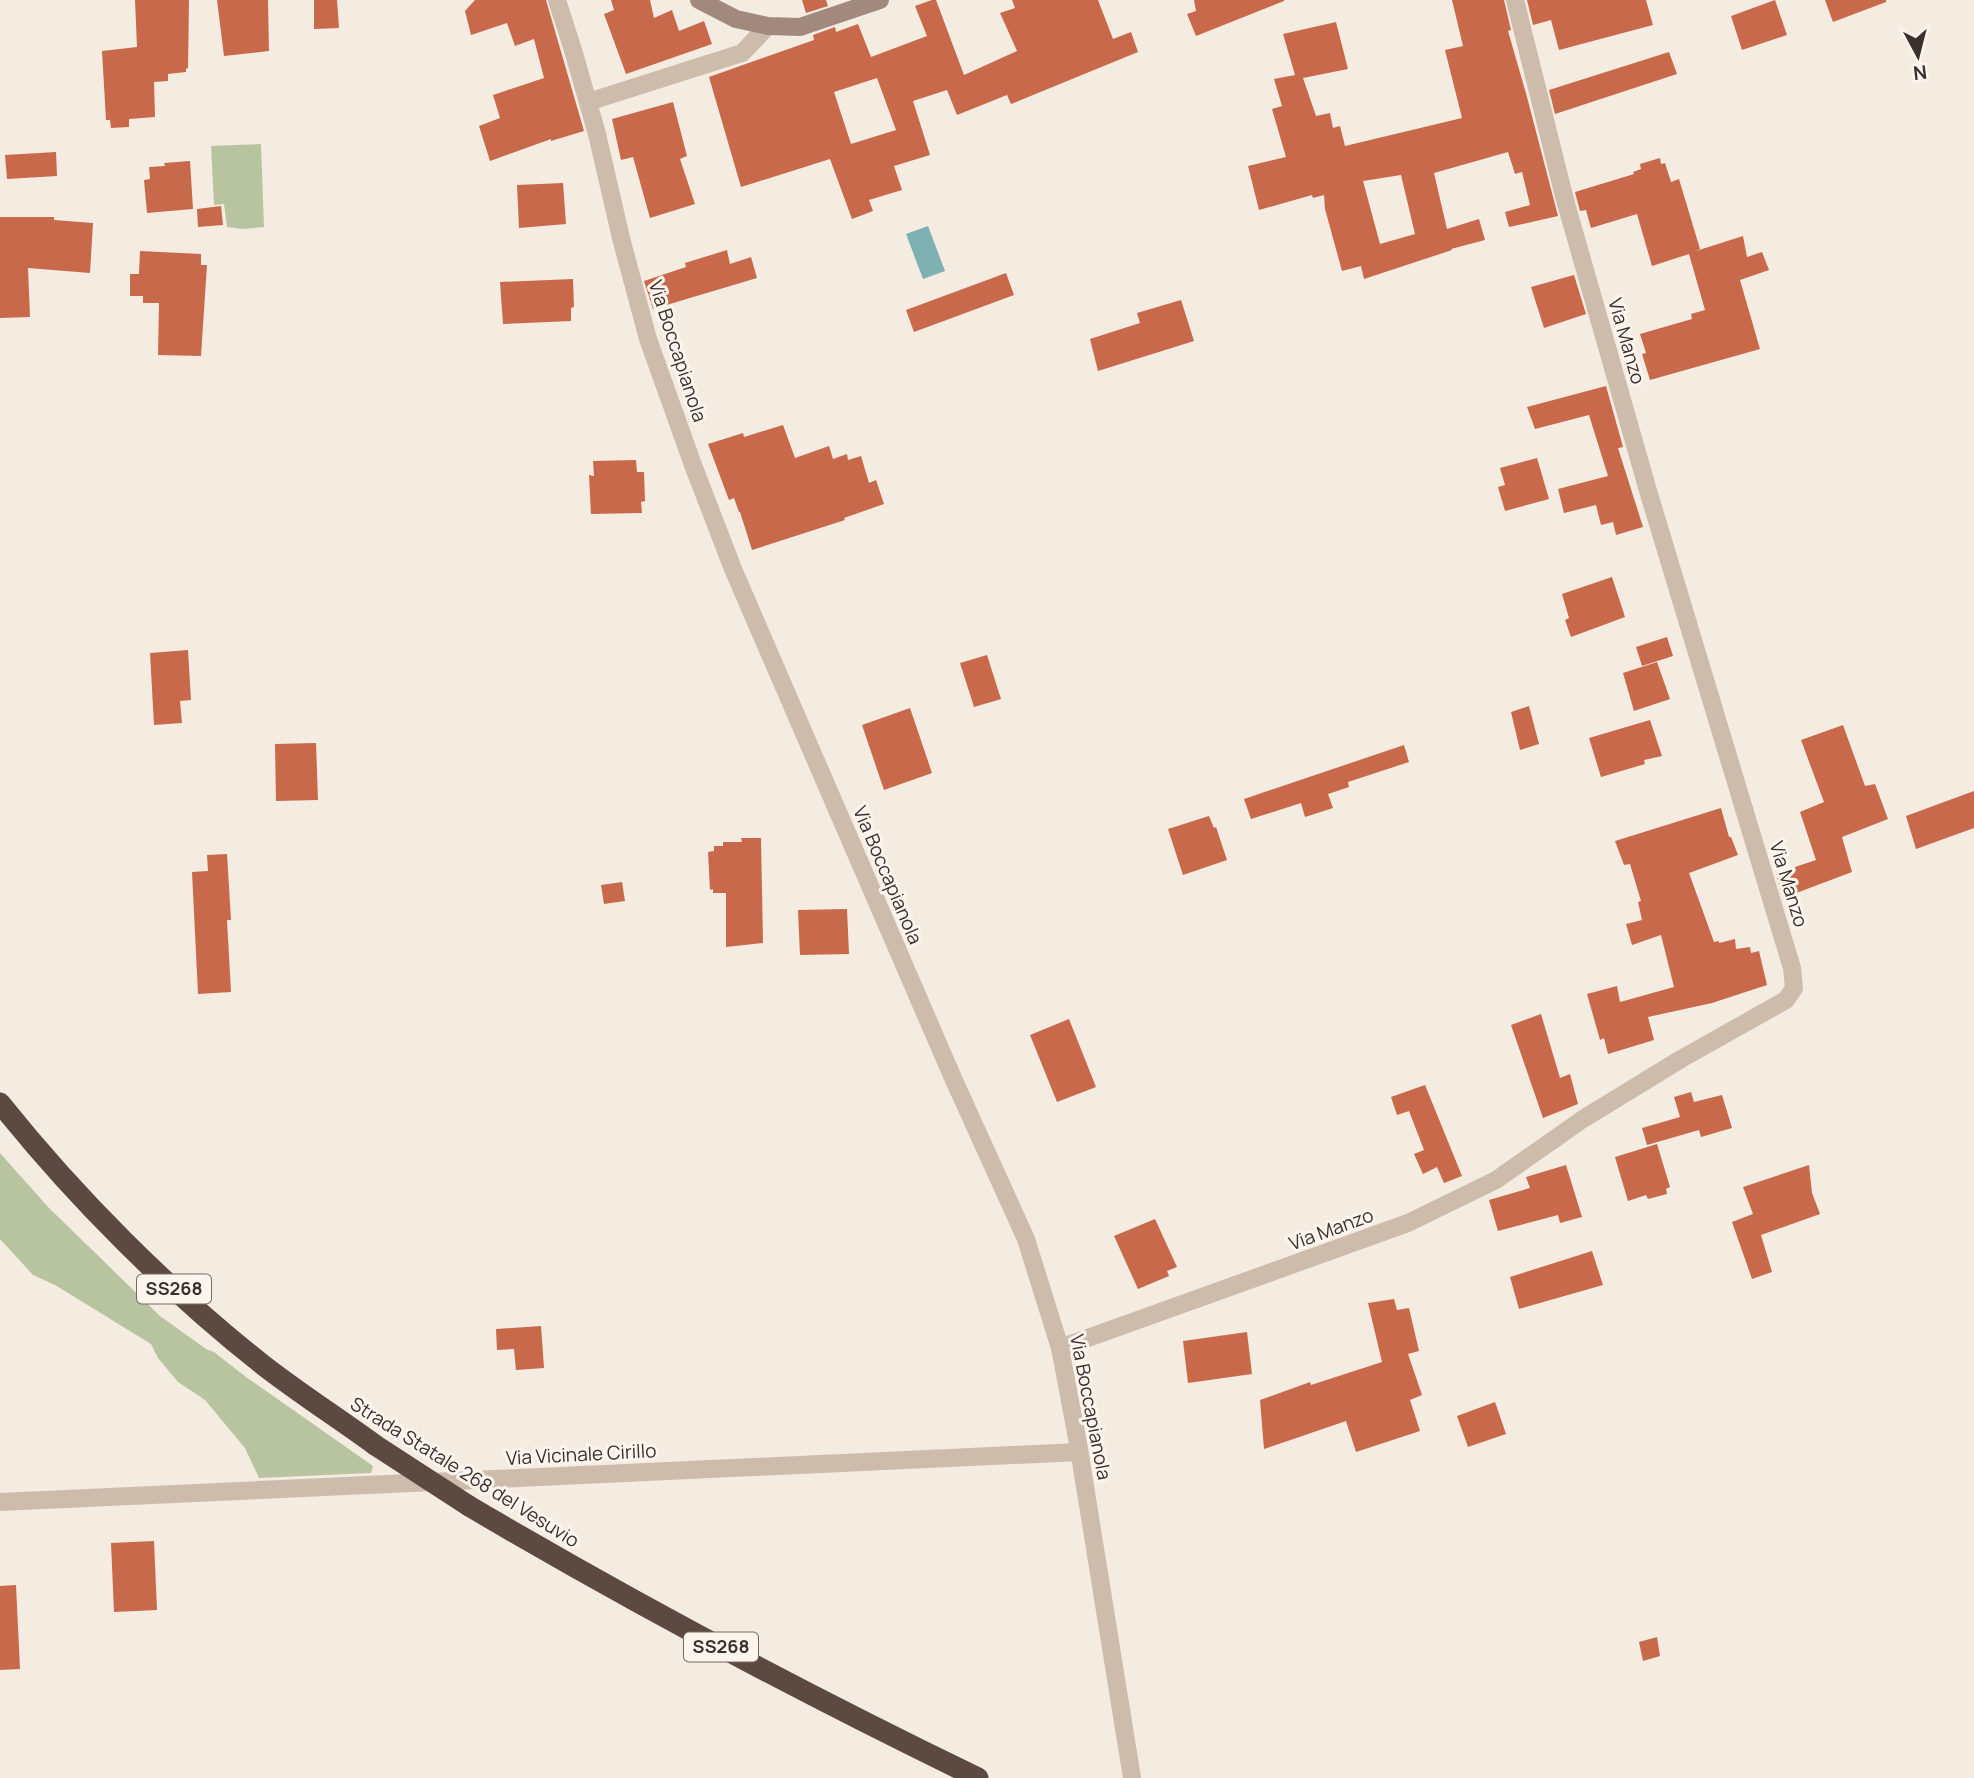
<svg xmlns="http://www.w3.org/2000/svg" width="1974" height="1778" font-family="Manrope,sans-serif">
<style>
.green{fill:#b8c4a0}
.water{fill:#7fb0b2}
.building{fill:#c8694b;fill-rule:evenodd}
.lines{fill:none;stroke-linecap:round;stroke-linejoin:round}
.street{stroke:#cdbbac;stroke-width:18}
.secondary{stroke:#a18a7d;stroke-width:18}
.highway{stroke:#5c4a42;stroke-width:21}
.highway-bridge{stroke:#5c4a42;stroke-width:21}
.labels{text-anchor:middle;stroke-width:6;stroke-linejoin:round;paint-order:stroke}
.shield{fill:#fbf5ee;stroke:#756b66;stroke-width:2}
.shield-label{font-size:18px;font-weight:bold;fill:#3b302b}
.street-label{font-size:19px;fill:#3b302b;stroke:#fbf5ee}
</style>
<rect width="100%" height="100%" fill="#f4ebe1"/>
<g class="green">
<path d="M261,144L264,227L243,229L227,227L224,204L214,205L211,146Z"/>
<path d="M0,1153L48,1207L160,1316L206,1349L214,1352L246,1377L373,1466L371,1473L259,1478L245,1448L205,1400L178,1382L158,1358L151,1344L55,1285L33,1275L0,1239Z"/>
</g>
<path class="water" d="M928,226L945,271L923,279L906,234Z"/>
<g class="building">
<path d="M135,0H189L188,68L186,69V72L168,74V81L154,82L155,117L129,119V127L111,128L110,120H106L102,51L137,47Z"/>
<path d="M217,0H268L269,51L224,56Z"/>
<path d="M314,0H337L339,28L314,29Z"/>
<path d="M475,0H546L584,131L551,141V139L490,161L479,126L500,118L493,95L544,78L534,39L515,46L507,23L471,35L465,11Z"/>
<path d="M611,0H650L654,18L672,10L679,31L704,21L712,44L626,74L604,14L614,10Z"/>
<path d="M802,0H826L828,6L806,13Z"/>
<path d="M932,0H936L964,75L1017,51L1000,13L1015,8L1012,0H1098L1113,39L1131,32L1138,52L1011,104L1007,95L957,115L947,90L913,101L930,155L894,166L902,190L869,200L873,211L852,219L830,159L741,187L709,77L814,40L813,35L835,27L836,32L858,24L871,57L927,36L915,6ZM877,78L896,130L851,144L834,92Z"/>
<path d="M1194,0H1284V1L1196,36L1187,14L1196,11Z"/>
<path d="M1452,0H1504L1511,30L1508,31L1527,97L1558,216L1509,227L1505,212L1530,205L1522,172L1515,174L1508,152L1434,173L1447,229L1479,219L1485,240L1451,249L1452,250L1364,279L1361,266L1342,271L1325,209L1324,195L1313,198L1312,195L1259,210L1248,166L1286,157L1272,109L1282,106L1274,79L1295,75L1283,34L1336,22L1348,69L1303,78L1316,116L1330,113L1333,128L1340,126L1345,146L1462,118L1445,50L1463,46ZM1401,175L1415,234L1380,244L1363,181Z"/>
<path d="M1527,0H1646L1653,25L1559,50L1551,20L1533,25Z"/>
<path d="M1775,0L1787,35L1742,50L1731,16Z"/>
<path d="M1825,0H1886V2L1833,22Z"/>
<path d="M1669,52L1677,74L1555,114L1549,90Z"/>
<path d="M673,102L687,156L680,159L695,204L650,218L633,157L621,160L612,119Z"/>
<path d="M56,152L57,176L7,179L5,155Z"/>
<path d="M1660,158L1661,164L1665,163L1671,182L1679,179L1700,249L1696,251L1743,236L1747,257L1762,252L1769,270L1740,280L1760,349L1650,380L1642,354L1646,353L1640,334L1692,319L1691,314L1705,310L1689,254L1652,266L1637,214L1591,228L1586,210L1580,211L1575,192L1634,174L1633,172L1641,169L1640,164Z"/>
<path d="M190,161L193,209L147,213L144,180L150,179L149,167L165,166L164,163Z"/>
<path d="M563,183L566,224L519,228L517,185Z"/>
<path d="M221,206L223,225L198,227L197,209Z"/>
<path d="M0,217H54V220L93,223L90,273L28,268L30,317L0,318Z"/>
<path d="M727,250L730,264L751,257L757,278L653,309L644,281L686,267L685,263Z"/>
<path d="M140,251L201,254V265H207L201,356L158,355L159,303H143V296H130V274H139Z"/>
<path d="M1006,273L1014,295L914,332L906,310Z"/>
<path d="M1574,275L1586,314L1544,328L1531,287Z"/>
<path d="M573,279L574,307L571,308V321L503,324L500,282Z"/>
<path d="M1181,300L1194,341L1098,371L1090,339L1140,323L1137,313Z"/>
<path d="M1606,386L1623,447L1618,448L1643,527L1616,535L1613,522L1601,525L1596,505L1564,513L1558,489L1608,476L1589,415L1535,429L1527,407Z"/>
<path d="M783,425L795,458L829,446L833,459L847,454L848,460L861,456L869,483L876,480L884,504L844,518L845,520L752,550L740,512H739L734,498L729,500L708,444L743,433L744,437Z"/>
<path d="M1537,458L1549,499L1505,511L1498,487L1505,485L1500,468Z"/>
<path d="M636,460L637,472H644L645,501L641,502L642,513L591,514L589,475L594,476L593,461Z"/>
<path d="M1612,577L1625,617L1571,637L1565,620L1569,618L1562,594Z"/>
<path d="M1667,637L1673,656L1642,666L1636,647Z"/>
<path d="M188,650L191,700L180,701L182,723L154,725L150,653Z"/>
<path d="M987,655L1001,699L974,707L960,663Z"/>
<path d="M1657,662L1670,699L1634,711L1623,673Z"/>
<path d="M1529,706L1539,744L1520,750L1511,712Z"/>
<path d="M910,708L932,773L884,790L862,725Z"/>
<path d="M1650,720L1662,756L1644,760L1645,764L1601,777L1589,738Z"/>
<path d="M1843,725L1865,786L1875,784L1888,819L1842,837L1852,872L1783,898L1777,878L1796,871L1795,867L1816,860L1800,812L1824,802L1801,740Z"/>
<path d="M316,743L318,800L276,801L275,744Z"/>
<path d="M1404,745L1409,762L1348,782L1349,787L1328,794L1333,808L1305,817L1301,803L1251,819L1244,799Z"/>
<path d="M1974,791V828L1916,849L1906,816Z"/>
<path d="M1721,808L1729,837H1731L1738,855L1689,873L1714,942L1719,941V943L1735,939L1736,949L1750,947L1751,953L1759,951L1767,985L1712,1003L1648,1017L1654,1040L1608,1054L1604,1038L1600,1040L1587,994L1617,986L1620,1002L1674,987L1661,935L1632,945L1626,924L1642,920L1638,902L1641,901L1630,864L1624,865L1615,841Z"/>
<path d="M1209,816L1214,828L1216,827L1227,860L1183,875L1168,829Z"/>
<path d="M741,838H761L763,943L726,947V893H713V889L710,890L708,852L714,851V846H723V842H742Z"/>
<path d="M227,854L231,920H227L231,992L198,994L192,872L208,871L207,855Z"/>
<path d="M622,882L625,901L604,904L601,885Z"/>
<path d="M847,909L849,954L800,955L798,910Z"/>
<path d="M1541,1014L1560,1078L1570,1074L1578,1104L1543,1118L1511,1025Z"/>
<path d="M1069,1019L1096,1087L1057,1102L1030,1035Z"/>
<path d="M1425,1085L1462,1176L1444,1183L1437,1167L1423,1174L1414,1154L1424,1150L1409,1111L1397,1115L1391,1097Z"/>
<path d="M1691,1092L1694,1102L1722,1095L1732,1128L1701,1137L1699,1130L1647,1145L1642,1128L1680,1117L1674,1097Z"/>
<path d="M1657,1144L1670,1187L1666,1189L1667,1194L1648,1199L1646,1195L1628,1201L1615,1157Z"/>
<path d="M1566,1165L1582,1217L1560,1223L1558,1215L1498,1231L1489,1200L1530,1188L1526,1177Z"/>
<path d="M1809,1165L1812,1193L1820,1214L1761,1235L1772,1272L1752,1279L1732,1222L1753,1214L1743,1187Z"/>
<path d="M1155,1219L1177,1267L1167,1271L1169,1276L1138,1289L1114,1236Z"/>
<path d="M1592,1251L1603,1285L1519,1309L1510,1277Z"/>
<path d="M1394,1299L1397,1310L1409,1308L1419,1351L1408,1354L1422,1395L1410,1400L1420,1431L1356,1452L1346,1421L1264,1449L1260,1400L1310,1382L1311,1385L1382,1362L1368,1303Z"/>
<path d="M541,1326L544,1368L516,1370L514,1349L497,1350L496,1329Z"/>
<path d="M1247,1332L1252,1374L1188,1383L1183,1341Z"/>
<path d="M1495,1402L1506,1434L1468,1447L1457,1416Z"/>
<path d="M154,1541L157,1610L114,1612L111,1543Z"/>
<path d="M16,1585L20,1669L0,1670V1586Z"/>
<path d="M1657,1637L1660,1656L1643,1661L1639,1642Z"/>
</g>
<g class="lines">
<g class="street">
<path d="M557,0L573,50L597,134L621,238L648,339L693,465L733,569L953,1078L1026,1239L1060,1348L1078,1443L1132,1778"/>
<path d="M588,102L742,53L768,26"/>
<path d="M1060,1348L1408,1223L1496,1180L1583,1119L1681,1059L1786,1000L1794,988L1792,968L1649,494L1565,200L1515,0"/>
<path d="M0,1502L1079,1452"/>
</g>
<path class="secondary" d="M699,0L736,19L768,26L800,27L880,0"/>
<g class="highway">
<path d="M0,1103C75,1197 168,1290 263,1365C299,1393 338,1418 375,1445"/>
<path d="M469,1506C635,1604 805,1694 978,1778"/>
</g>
<path class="highway-bridge" d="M375,1445L469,1506"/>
</g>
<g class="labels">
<g class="shield">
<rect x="137" y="1274.5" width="74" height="29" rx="5"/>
<rect x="684" y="1632.5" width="74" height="29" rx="5"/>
</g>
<g class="shield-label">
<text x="174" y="1295">SS268</text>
<text x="721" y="1653">SS268</text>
</g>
<g class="street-label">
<text transform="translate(1627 341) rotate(74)" y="7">Via Manzo</text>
<text transform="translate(678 351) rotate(72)" y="7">Via Boccapianola</text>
<text transform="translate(888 875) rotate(67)" y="7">Via Boccapianola</text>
<text transform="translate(1789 884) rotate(73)" y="7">Via Manzo</text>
<text transform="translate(1331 1229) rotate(-20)" y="7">Via Manzo</text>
<text transform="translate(1091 1407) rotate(79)" y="7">Via Boccapianola</text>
<text transform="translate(581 1454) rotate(-3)" y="7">Via Vicinale Cirillo</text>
<text transform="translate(465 1472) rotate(32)" y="7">Strada Statale 268 del Vesuvio</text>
</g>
</g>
<g transform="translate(1918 56) rotate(173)" stroke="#fbf5ee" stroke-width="5" paint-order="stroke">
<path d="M0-5L12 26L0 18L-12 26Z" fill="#3b302b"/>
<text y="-10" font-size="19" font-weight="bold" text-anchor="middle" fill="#3b302b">N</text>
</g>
</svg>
